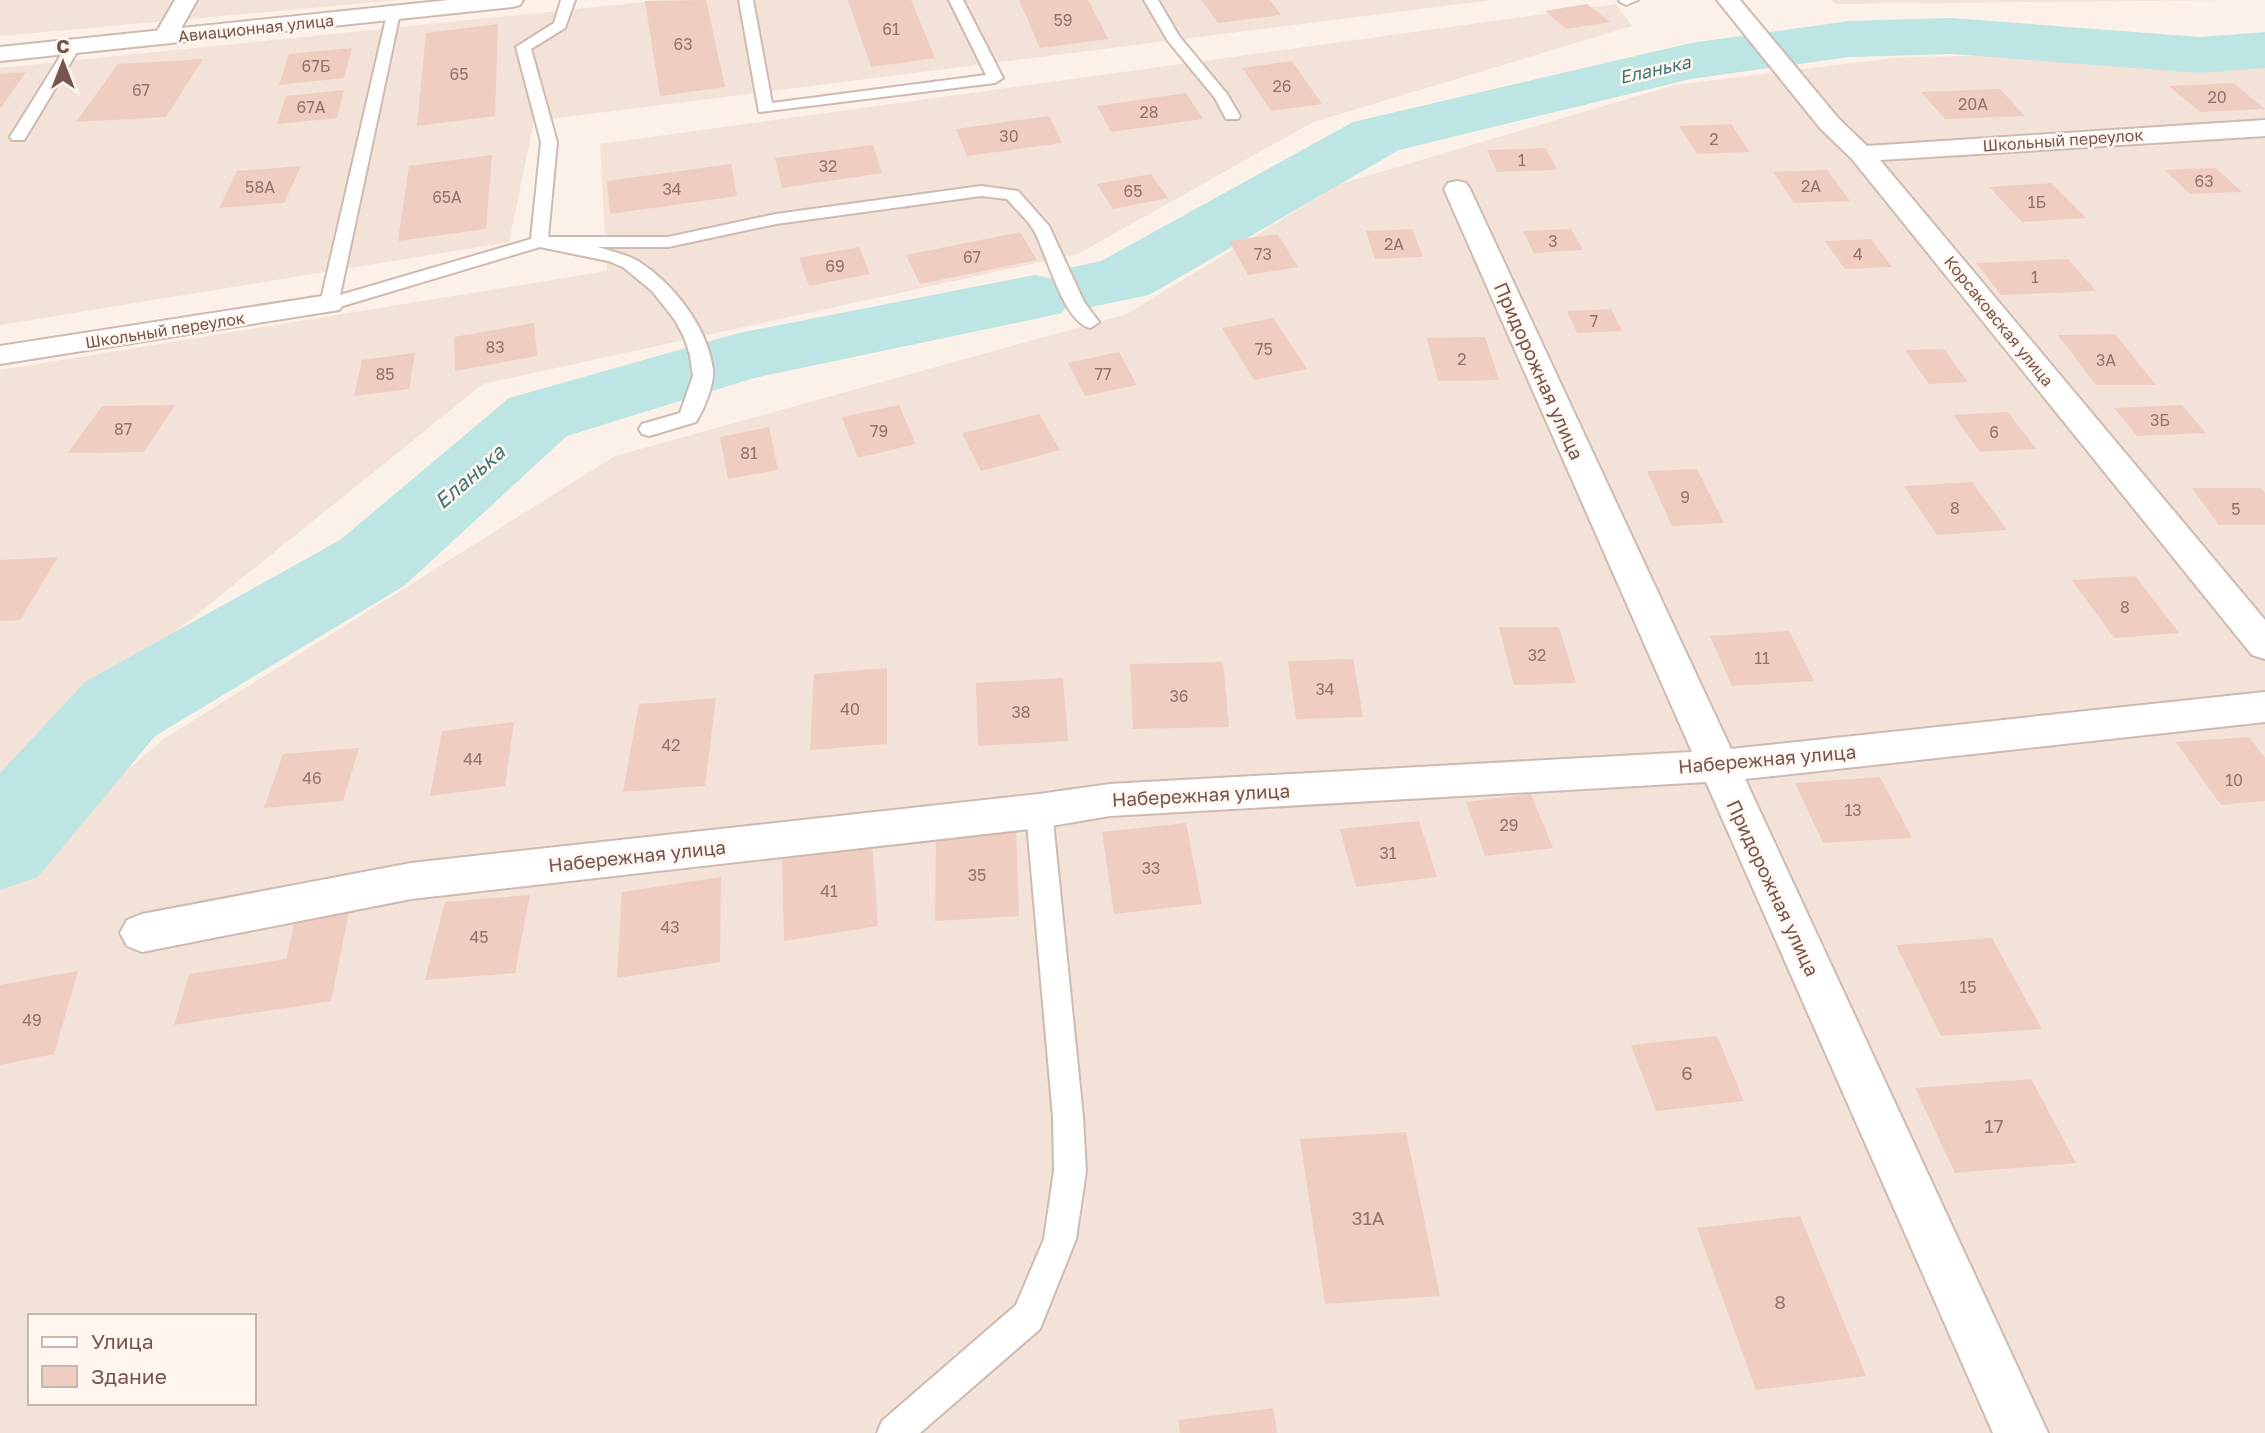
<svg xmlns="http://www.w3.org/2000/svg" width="2265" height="1433" font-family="'Golos Text',sans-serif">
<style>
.residential{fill:#f3e2d7;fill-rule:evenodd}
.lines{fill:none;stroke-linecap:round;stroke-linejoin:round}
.river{fill:#bde5e4;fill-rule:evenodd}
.building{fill:#f0cdc1}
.service-casing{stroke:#cfbab1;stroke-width:4}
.minor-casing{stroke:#cfbab1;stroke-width:4}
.tertiary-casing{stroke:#cfbab1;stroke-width:4}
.service{fill:#fff;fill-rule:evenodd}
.minor{fill:#fff;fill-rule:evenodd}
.tertiary{fill:#fff;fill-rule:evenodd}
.labels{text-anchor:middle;stroke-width:5;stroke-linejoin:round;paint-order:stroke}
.number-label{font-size:16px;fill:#94736a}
.far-street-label{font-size:16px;fill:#75554d;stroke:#fef6ef}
.far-water-label{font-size:18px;font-style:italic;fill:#417879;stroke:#fef6ef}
.street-label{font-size:19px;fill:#75554d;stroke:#fef6ef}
.near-number-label{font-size:19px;fill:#94736a}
.water-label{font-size:21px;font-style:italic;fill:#417879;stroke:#fef6ef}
</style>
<rect width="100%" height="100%" fill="#fbf1e8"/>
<g class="residential">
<path d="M0,0H400L0,36Z"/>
<path d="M663,0H1492L534,121L509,242L0,325V68Z"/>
<path d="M1831,0H2238L1837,4Z"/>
<path d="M1616,4L1632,26L1313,122L1078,254L483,384L0,773V370L607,271L600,144Z"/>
<path d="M2265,47V1433H0V878L164,739L615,456L1127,314L1340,184L1675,85L1894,58ZM30,1316H254V1403H30Z"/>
</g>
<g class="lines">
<path class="river" d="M1952,18L2200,37L2265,32V68L2200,73L1952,54L1849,57L1691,79L1399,150L1149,295L1086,308L1068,304L1062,313L1035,319L754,378L567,436L404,586L155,736L38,877L0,890V773L85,682L340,540L509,398L739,333L1035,275L1054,279L1060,270L1101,261L1353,122L1691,43L1849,21Z"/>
</g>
<g class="building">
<path d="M706,0L725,87L660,96L645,1Z"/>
<path d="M848,0H911L935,58L871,67Z"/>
<path d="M1019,0H1088L1108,39L1040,48Z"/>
<path d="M1201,0H1270L1281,15L1218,23Z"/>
<path d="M1587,4L1610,22L1566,29L1545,11Z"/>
<path d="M498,24L495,116L417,126L426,33Z"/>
<path d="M352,48L344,78L279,85L289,54Z"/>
<path d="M203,59L166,117L76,122L118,64Z"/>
<path d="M1292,61L1322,104L1271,111L1242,68Z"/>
<path d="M26,72L0,109V74Z"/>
<path d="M2234,83L2265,109L2200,112L2169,86Z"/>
<path d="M2000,89L2025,116L1945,119L1921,92Z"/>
<path d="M344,90L337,118L277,124L286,96Z"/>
<path d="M1186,93L1203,119L1111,132L1097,106Z"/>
<path d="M1049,116L1062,143L967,156L956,129Z"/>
<path d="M1731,124L1750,152L1697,154L1679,126Z"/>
<path d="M873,145L882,173L782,188L775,158Z"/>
<path d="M1546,148L1557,170L1497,172L1487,150Z"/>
<path d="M492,155L486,229L398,241L409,166Z"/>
<path d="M731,164L737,196L610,214L607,181Z"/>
<path d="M301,166L284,203L219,208L237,171Z"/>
<path d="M2216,168L2242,192L2190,194L2165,170Z"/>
<path d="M1827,170L1850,201L1794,203L1773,172Z"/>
<path d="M1151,174L1168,198L1113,209L1097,184Z"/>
<path d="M2051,183L2086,218L2022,222L1989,187Z"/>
<path d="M1412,229L1423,257L1375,259L1366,231Z"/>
<path d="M1571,229L1583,250L1534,253L1523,231Z"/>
<path d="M1020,232L1037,260L920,284L906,255Z"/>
<path d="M1278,234L1298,267L1248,275L1229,241Z"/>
<path d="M1871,239L1892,267L1845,269L1825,241Z"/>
<path d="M859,247L870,274L809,286L799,258Z"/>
<path d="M2068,259L2096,291L2001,295L1976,263Z"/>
<path d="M1611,309L1622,331L1577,333L1567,311Z"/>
<path d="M1273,318L1307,369L1254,380L1222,328Z"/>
<path d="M534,323L537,356L455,371L454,337Z"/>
<path d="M2115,334L2156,385H2096L2058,335Z"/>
<path d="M1485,337L1499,380L1438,381L1427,338Z"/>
<path d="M1944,349L1968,382L1929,384L1905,350Z"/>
<path d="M1119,352L1137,385L1085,396L1068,363Z"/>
<path d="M415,353L409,389L354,396L362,360Z"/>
<path d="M175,405L144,452L68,453L102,406Z"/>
<path d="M899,405L916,444L858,458L842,417Z"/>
<path d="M2182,405L2206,433L2137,436L2114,408Z"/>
<path d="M2008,412L2036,449L1980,452L1953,415Z"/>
<path d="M1039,414L1060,450L981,471L962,433Z"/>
<path d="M769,427L778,470L728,479L720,437Z"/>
<path d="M1697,469L1724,523L1672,526L1647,471Z"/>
<path d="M1972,482L2007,530L1937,535L1904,486Z"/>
<path d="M2192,488H2261L2265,493V525H2219Z"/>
<path d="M58,557L20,620L0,621V560Z"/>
<path d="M2135,576L2179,633L2114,638L2072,580Z"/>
<path d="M1499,627H1559L1576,683L1514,685Z"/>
<path d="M1789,631L1814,681L1732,686L1710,636Z"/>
<path d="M1353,659L1363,717L1296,719L1288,661Z"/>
<path d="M1223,662L1229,727L1133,729L1130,664Z"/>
<path d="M887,668V744L810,750L814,674Z"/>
<path d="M1063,678L1068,741L978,746L976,683Z"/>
<path d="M716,698L705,786L623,792L639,704Z"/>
<path d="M514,722L505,786L430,796L442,731Z"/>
<path d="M2249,737L2265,758V801L2221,805L2176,742Z"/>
<path d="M359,748L343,801L264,808L283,754Z"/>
<path d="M1880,777L1912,838L1823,843L1795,783Z"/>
<path d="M1531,794L1553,848L1485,856L1466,802Z"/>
<path d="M1419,821L1437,877L1356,887L1340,829Z"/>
<path d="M1186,823L1202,904L1114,914L1102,832Z"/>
<path d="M1016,828L1019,916L935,921L936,834Z"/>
<path d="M872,842L878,926L784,941L782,856Z"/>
<path d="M721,877L720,962L617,978L622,892Z"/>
<path d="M530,895L515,973L425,980L445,902Z"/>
<path d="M352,896L331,1001L174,1025L189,974L286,959L299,903Z"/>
<path d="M1992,938L2042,1029L1941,1036L1896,945Z"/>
<path d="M78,971L54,1054L0,1065V985Z"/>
<path d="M1717,1036L1744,1101L1656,1111L1631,1045Z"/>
<path d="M2031,1079L2076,1163L1955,1173L1915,1088Z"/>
<path d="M1406,1132L1440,1296L1325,1304L1300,1139Z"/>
<path d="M1800,1216L1866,1376L1756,1390L1697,1228Z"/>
<path d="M1273,1408L1277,1433H1180L1178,1420Z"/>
</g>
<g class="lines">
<g class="service-casing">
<g id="service">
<path d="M561,0H575L565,28L531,49L557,142L548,237H668L776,214L981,186L1018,191L1049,226L1084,302L1099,322L1090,328C1062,321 1047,252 1033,229C1026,218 1015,209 1007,199L981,196L776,224L668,247H597C611,251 625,254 638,261C673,283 708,328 713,370C714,386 704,409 696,422L649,436L642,434L639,429L642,424L680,413L693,376L690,355L684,337L675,320L652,291L623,267L608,261L540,247L336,308H322L320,304L388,10L393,9L400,13L340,295L531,239L541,142L516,47L554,23Z"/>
<path d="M739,0H753L772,103L986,75L949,0H963L1003,78L995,83L759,112Z"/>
<path d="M1144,0H1158L1179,36L1227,94L1240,116L1238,119H1226L1215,98L1168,41Z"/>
<path d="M1638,0L1626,5L1619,1L1620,0Z"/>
<path d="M73,43L80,47L26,137L24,140H12L10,137L66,47Z"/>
<path d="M1039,800L1048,803L1052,811L1083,1117L1086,1171L1076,1239L1040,1329L920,1433H877L882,1421L1016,1305L1044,1239L1054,1171L1053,1117L1026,811L1030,803Z"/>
</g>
</g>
<g class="minor-casing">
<g id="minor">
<path d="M175,0H197L173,43H157L153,38Z"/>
<path d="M1717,0H1740L1838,118L1867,146L2265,120V136L1880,160L2265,620V659L2252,655L1852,159L1820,128Z"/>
<path d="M1457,181L1466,183L1470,189L1731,749L2265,692V722L1745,779L2048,1433H1993L1706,782L1110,816L1039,828L411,899L142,952L127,946L120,933L127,920L142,914L411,863L1039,794L1110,784L1692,752L1444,189L1448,183Z"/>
<path d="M329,295L339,298L344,304L339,310L0,364V346Z"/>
</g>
</g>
<g class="tertiary-casing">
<path id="tertiary" d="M449,0H523L520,5L512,7L0,61V47Z"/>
</g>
<use href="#service" class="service"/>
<use href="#minor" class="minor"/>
<use href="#tertiary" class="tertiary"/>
</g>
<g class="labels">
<g class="number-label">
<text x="1063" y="26">59</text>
<text x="891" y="35">61</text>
<text x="683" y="50">63</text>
<text x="316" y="72">67Б</text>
<text x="459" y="80">65</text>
<text x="1282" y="92">26</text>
<text x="141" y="96">67</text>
<text x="2217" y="103">20</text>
<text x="1973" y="110">20А</text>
<text x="311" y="113">67А</text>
<text x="1149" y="118">28</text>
<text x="1009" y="142">30</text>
<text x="1714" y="145">2</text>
<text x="1522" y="166">1</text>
<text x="828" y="172">32</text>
<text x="2204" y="187">63</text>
<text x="1811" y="192">2А</text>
<text x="260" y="193">58А</text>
<text x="672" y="195">34</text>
<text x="1133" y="197">65</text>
<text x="447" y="203">65А</text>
<text x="2037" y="208">1Б</text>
<text x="1553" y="247">3</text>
<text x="1394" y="250">2А</text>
<text x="1263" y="260">73</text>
<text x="1858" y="260">4</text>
<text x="972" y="263">67</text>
<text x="835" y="272">69</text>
<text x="2035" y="283">1</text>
<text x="1594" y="327">7</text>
<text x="495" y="353">83</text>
<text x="1264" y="355">75</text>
<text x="1462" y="365">2</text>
<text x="2106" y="366">3А</text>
<text x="385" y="380">85</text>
<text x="1103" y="380">77</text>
<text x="2160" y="426">3Б</text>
<text x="123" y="435">87</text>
<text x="879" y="437">79</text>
<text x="1994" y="438">6</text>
<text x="749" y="459">81</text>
<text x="1685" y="503">9</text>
<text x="1955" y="514">8</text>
<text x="2236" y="515">5</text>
<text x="2125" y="613">8</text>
<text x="1537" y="661">32</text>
<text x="1762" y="664">11</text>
<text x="1325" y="695">34</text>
<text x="1179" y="702">36</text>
<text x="850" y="715">40</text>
<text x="1021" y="718">38</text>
<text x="671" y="751">42</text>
<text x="473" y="765">44</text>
<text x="312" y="784">46</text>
<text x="2234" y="786">10</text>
<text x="1853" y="816">13</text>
<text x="1509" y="831">29</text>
<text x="1388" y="859">31</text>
<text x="1151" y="874">33</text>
<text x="977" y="881">35</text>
<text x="829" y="897">41</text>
<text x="670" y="933">43</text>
<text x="479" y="943">45</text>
<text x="1968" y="993">15</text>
<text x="32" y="1026">49</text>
</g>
<g class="far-street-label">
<text transform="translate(256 28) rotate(-6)" y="6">Авиационная улица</text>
<text transform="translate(2063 140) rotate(-4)" y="6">Школьный переулок</text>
<text transform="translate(1999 321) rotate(51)" y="6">Корсаковская улица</text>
<text transform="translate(165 330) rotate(-9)" y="6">Школьный переулок</text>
</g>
<g class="far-water-label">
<text transform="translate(1655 70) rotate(-13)" y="6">Еланька</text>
</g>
<g class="street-label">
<text transform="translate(1539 371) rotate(66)" y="7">Придорожная улица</text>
<text transform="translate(1767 759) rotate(-5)" y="7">Набережная улица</text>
<text transform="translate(1201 795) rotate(-3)" y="7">Набережная улица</text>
<text transform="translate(637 856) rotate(-6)" y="7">Набережная улица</text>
<text transform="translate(1773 888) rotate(65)" y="7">Придорожная улица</text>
</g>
<g class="near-number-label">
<text x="1687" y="1080">6</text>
<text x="1994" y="1133">17</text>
<text x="1368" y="1225">31А</text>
<text x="1780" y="1309">8</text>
</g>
<g class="water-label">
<text transform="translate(470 477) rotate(-41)" y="7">Еланька</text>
</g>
</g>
<rect x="28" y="1314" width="228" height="91" fill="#fef6ef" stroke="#c7b6ae" stroke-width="2"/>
<rect x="42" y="1337" width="35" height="10" fill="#ffffff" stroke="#c7b6ae" stroke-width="2"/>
<text x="91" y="1349" font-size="21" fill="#75554d">Улица</text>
<rect x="42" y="1366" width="35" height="21" fill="#f0cdc1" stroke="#c7b6ae" stroke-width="2"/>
<text x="91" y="1384" font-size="21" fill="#75554d">Здание</text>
<g transform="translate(63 63)" stroke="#fef6ef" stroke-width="5" paint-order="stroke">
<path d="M0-5L12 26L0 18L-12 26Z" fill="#75554d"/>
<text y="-10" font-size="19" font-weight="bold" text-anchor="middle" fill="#75554d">С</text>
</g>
</svg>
